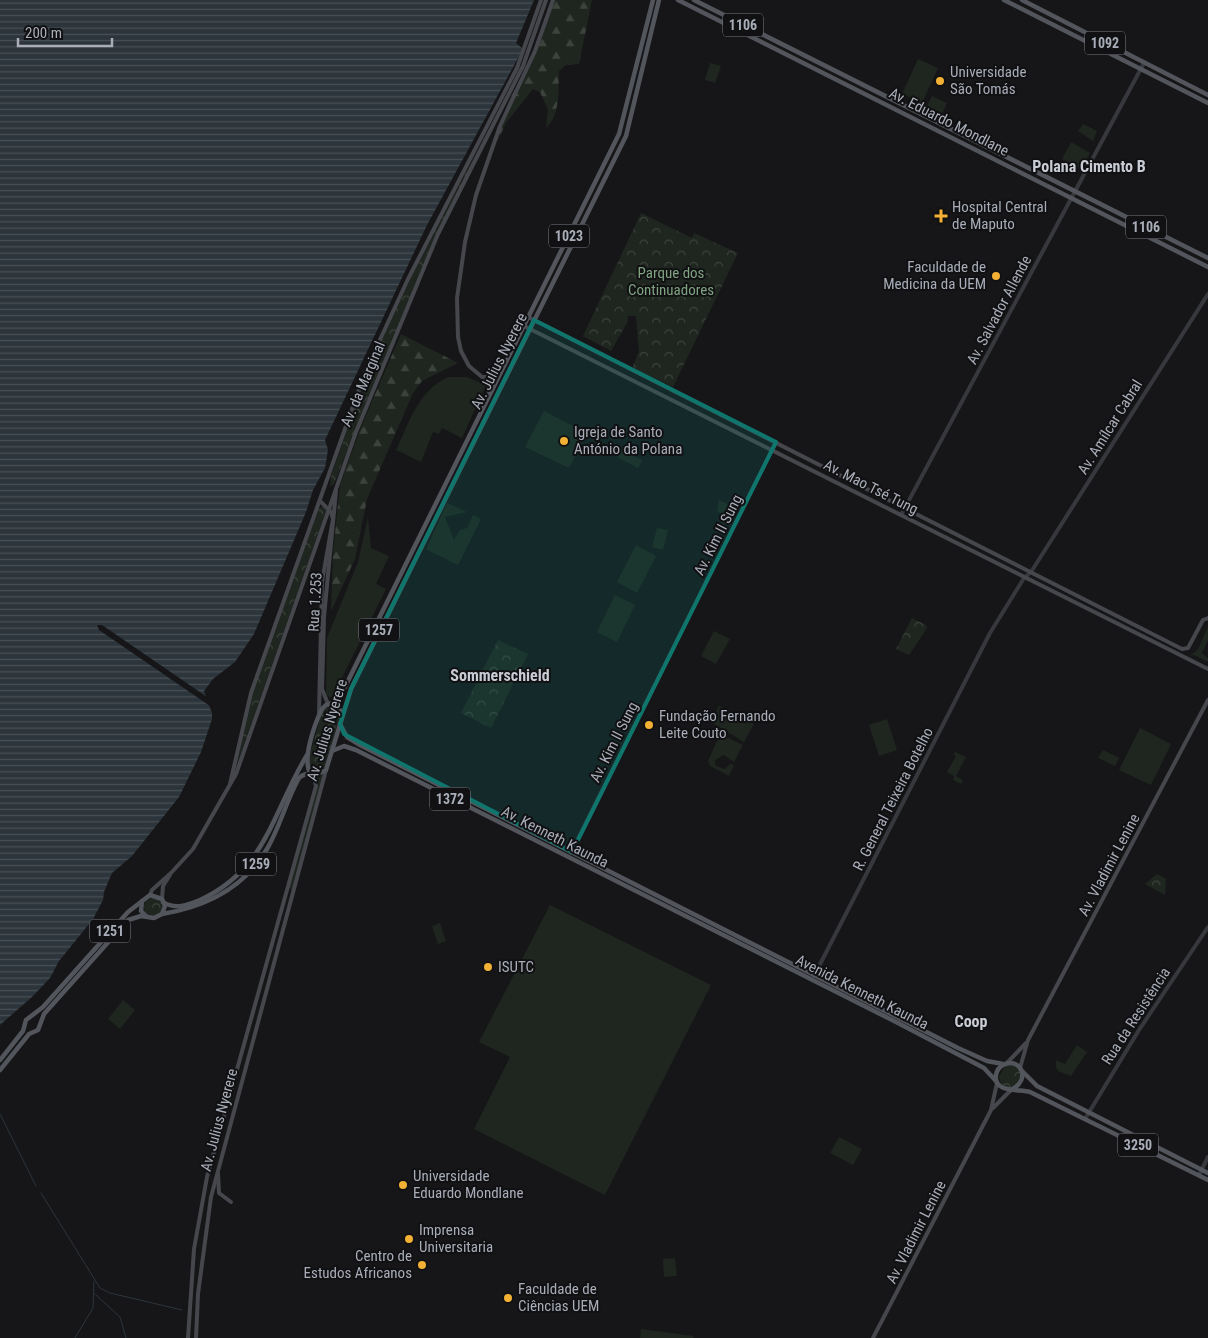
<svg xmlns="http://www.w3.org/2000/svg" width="1208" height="1338" font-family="'Roboto Condensed',sans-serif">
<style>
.green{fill:#1e261f}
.forest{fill:url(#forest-firs)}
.park{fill:url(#park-crowns)}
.water{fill:url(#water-rules)}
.pier{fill:#161618}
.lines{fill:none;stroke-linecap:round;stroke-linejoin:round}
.stream{stroke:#2c353c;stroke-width:1}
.tertiary{stroke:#37383d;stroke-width:4}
.secondary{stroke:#45474d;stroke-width:4}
.primary{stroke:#53555c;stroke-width:4.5}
.marked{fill:#0f766e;fill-opacity:0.2;stroke:#0f766e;stroke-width:4;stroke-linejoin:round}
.poi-dot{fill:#f2b134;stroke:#111113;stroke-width:2}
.labels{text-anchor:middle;stroke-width:4;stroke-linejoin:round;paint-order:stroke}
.shield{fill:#111113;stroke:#7b7e86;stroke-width:1}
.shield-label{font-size:14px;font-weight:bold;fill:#a8adb8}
.poi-label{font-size:15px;fill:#a8adb8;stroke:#111113;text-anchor:start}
.street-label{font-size:15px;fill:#a8adb8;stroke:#111113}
.park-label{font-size:15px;fill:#7fa381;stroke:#111113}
.neighbourhood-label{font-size:16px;font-weight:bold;fill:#c9ccd4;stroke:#111113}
</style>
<defs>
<pattern id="forest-firs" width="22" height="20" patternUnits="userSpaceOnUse" patternTransform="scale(1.25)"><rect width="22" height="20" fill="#1e261f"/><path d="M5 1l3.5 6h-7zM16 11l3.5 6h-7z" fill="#3c433d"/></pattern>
<pattern id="park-crowns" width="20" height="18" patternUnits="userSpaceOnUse" patternTransform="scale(1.25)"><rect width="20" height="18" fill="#1e261f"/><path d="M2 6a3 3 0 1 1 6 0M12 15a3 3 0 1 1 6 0" fill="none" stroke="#3c433d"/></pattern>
<pattern id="water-rules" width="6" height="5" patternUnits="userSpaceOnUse" patternTransform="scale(1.25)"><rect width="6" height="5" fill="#2c353c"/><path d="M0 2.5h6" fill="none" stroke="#485056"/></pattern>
</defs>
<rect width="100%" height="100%" fill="#161618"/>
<g class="green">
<path d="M918,59L938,68L922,103L902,94Z"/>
<path d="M710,63L721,66L715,83L705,80Z"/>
<path d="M932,96L947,103L942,114L927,106Z"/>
<path d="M1083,124L1097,131L1093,141L1078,131Z"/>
<path d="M1071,142L1090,153L1081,169L1062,159Z"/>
<path d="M448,377H467L486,385L462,438L442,428L439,434L433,432L421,462L396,450C410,421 418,391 448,377Z"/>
<path d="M544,411L587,433L569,468L525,447Z"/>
<path d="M621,450L642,460L638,468L617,457Z"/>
<path d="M719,500L735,508L724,530L718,526L725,515L717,511Z"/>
<path d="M447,503L467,512L445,517L454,540L460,530L467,528L473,515L481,519L458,565L426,549Z"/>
<path d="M368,517L371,548L389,556L376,584L386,589L333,696L330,698L326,694L327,638L358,562Z"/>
<path d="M657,528L668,530L663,550L652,547Z"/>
<path d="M636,545L656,556L637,593L617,582Z"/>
<path d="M615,595L635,605L617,642L597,632Z"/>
<path d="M1208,626V640L1202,653L1208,658V662L1194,655L1189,657L1198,649Z"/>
<path d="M714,631L730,639L716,664L701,656Z"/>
<path d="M719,706L754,724L744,742L711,722Z"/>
<path d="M887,719L897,750L879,756L869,725Z"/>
<path d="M1140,728L1171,744L1151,785L1119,770Z"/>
<path d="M720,734L743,745L734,762L724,755L715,760L716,766L725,769L730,764L734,765L729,776L710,766L708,761Z"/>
<path d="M1103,750L1119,758L1115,766L1098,758Z"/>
<path d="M955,752L966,757L956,776L963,780L961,784L953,780L954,776L947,772L956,756L954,755Z"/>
<path d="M324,774L293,889L291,890L289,887L318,784L316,776Z"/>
<path d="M550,905L711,985L605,1195L474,1129L510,1057L479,1042Z"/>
<path d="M440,923L446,941L438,944L432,926Z"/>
<path d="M123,1000L135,1010L120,1029L108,1019Z"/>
<path d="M1077,1045L1087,1052L1071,1076L1058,1071L1056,1067V1060L1065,1064Z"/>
<path d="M839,1137L862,1149L853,1165L830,1153Z"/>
<path d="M675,1258L677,1276L664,1277L663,1259Z"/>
<path d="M641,1329L694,1336L693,1338H640Z"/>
</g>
<g class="forest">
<path d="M554,0H592L579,64L566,65L559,71C558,90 561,114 546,128L548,110L540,92L533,89L506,123L498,140H496L508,102L537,47Z"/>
<path d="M401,334L458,363L422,381L413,393L367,499L355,559L331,611L333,553L340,485L361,427Z"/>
</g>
<g class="park">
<path d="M511,86L442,224L381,367L334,484L330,487L331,476L369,366L406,287Z"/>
<path d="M641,213L692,238L694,233L738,253L673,387L632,368L639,352L636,316H628L627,323L611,351L583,336Z"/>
<path d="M324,506L326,511L235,770L251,696L319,508Z"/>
<path d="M912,618L926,625L927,628L909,655L896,649Z"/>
<path d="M498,640L528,654L491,728L461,713Z"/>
<path d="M331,704L339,709V719L325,767L316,772L310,770L308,762L322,712L324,708Z"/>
<path d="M1157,874L1166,879L1165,895L1145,884Z"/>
<circle cx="153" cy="907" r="9"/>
<path d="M1015,1063L1022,1073L1016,1087L1003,1089L999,1077L1006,1065Z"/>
</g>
<path class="water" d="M0,0H534L516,43L523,49L427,225L325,440L328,450L325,468L313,490L306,512L254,634L235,662L213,679L204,691L212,713V719L201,752L179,797L132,856L112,873L104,892L103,900L93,919L59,961L50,978L33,996L0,1025Z"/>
<path class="pier" d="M97,625H102L207,697L213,708L99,630Z"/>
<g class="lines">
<g class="stream">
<path d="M0,1114L36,1186"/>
<path d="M41,1193L100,1288L110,1293L182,1310"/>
<path d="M95,1294L120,1317L126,1338"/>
<path d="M75,1338L93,1308L94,1281"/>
</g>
<g class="tertiary">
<path d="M901,515L1144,63"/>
<path d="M571,853L776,442"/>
<path d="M814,976L990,633L1024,578L1031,572L1208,294"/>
<path d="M1085,1119L1139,1030L1208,927"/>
<path d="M1199,1175L1208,1157"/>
</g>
<g class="secondary">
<path d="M528,317L1182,649L1188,648L1203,620L1208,618"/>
<path d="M524,326L1208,669"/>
<path d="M484,377H492L501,371"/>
<path d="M489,394L488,382L469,366L461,351L458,337L457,298L465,242L476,195L500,126L535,51L553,0"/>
<path d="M328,704L322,689L324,617L336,491"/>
<path d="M319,713L322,582L333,519L331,512L320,501"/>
<path d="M230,784L251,693L366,370L408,279L517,68L541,0"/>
<path d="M150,895L152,890L171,873L193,849L236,774L356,432L438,234L523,66L546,0"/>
<path d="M162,899L163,886L170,875"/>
<path d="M1007,1063L1026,1043"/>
<path d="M1020,1068L1028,1040L1208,700"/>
<path d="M993,1108L1011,1090"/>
<path d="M218,1173L219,1193L231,1202"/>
<path d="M188,1338L194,1249L207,1177L316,786L314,778L311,774"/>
<path d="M196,1338L198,1294L211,1197L326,770"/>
<path d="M873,1338L991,1110L997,1083"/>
</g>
<g class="primary">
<path d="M678,0L1208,267"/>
<path d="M694,0L1208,258"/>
<path d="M1004,0L1208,103"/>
<path d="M1022,0L1208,95"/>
<path d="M333,703L340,697L619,134L653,0"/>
<path d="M340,724L347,737L360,745L958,1048L987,1061L1003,1064"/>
<path d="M332,751L344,746L356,750L898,1023L984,1068L996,1081"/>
<path d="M311,774C301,761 315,723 322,709L326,705L333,703L342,712"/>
<path d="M142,901L141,911L146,916"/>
<path d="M163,902C175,910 188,905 200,900C267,869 272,813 307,755"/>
<path d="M162,914C205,907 244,888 267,849C280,827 286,801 299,778C307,770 317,777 326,770L351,689L626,136L659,0"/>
<path d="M0,1060L23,1031L26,1020L43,1007L128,912L150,895L162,899L165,906L162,914L154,918L141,916L128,920L44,1014L38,1030L29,1034L0,1070"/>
<path d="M1023,1072L1037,1086L1208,1173"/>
<path d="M1011,1090C1033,1079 1019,1056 1003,1065C999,1067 997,1070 996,1075C993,1093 1019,1089 1030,1092L1208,1180"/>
</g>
</g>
<path class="marked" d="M534,320L776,442L572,852L344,734L340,724L351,689Z"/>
<g class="poi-dot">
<circle cx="940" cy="81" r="5"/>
<path d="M938.5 208.5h5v5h5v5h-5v5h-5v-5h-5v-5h5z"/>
<circle cx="996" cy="276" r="5"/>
<circle cx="564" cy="441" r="5"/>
<circle cx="649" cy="725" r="5"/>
<circle cx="488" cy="967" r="5"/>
<circle cx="403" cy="1185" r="5"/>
<circle cx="409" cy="1239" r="5"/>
<circle cx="422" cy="1265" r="5"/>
<circle cx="508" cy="1298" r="5"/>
</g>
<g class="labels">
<g class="shield">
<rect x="723" y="13.5" width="40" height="23" rx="4"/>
<rect x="1085" y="31.5" width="40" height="23" rx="4"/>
<rect x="1126" y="215.5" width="40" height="23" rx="4"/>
<rect x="549" y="224.5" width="40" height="23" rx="4"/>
<rect x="359" y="618.5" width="40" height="23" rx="4"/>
<rect x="430" y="787.5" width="40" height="23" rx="4"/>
<rect x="236" y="852.5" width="40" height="23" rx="4"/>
<rect x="90" y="919.5" width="40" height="23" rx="4"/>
<rect x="1118" y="1133.5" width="40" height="23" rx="4"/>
</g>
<g class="shield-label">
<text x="743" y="30">1106</text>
<text x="1105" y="48">1092</text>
<text x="1146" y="232">1106</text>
<text x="569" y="241">1023</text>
<text x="379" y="635">1257</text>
<text x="450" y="804">1372</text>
<text x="256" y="869">1259</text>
<text x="110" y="936">1251</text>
<text x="1138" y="1150">3250</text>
</g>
<g class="poi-label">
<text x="950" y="77">Universidade<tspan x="950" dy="17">São Tomás</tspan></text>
<text x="952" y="212">Hospital Central<tspan x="952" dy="17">de Maputo</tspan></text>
<text x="986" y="272" text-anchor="end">Faculdade de<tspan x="986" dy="17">Medicina da UEM</tspan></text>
<text x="574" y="437">Igreja de Santo<tspan x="574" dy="17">António da Polana</tspan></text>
<text x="659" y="721">Fundação Fernando<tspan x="659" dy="17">Leite Couto</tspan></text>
<text x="498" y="972">ISUTC</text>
<text x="413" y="1181">Universidade<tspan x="413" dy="17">Eduardo Mondlane</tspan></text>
<text x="419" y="1235">Imprensa<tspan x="419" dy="17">Universitaria</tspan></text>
<text x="412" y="1261" text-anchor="end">Centro de<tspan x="412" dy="17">Estudos Africanos</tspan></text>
<text x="518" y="1294">Faculdade de<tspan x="518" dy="17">Ciências UEM</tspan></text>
</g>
<g class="street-label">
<text transform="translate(949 122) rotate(27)" y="5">Av. Eduardo Mondlane</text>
<text transform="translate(999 310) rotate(-62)" y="5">Av. Salvador Allende</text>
<text transform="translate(499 361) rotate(-63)" y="5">Av. Julius Nyerere</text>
<text transform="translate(363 384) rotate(-67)" y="5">Av. da Marginal</text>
<text transform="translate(1110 427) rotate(-58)" y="5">Av. Amílcar Cabral</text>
<text transform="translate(871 487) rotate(27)" y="5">Av. Mao Tsé Tung</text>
<text transform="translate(718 535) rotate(-63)" y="5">Av. Kim II Sung</text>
<text transform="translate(315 602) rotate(-87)" y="5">Rua 1.253</text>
<text transform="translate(327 730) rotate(-73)" y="5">Av. Julius Nyerere</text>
<text transform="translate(614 742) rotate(-63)" y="5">Av. Kim Il Sung</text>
<text transform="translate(893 799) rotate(-63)" y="5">R. General Teixeira Botelho</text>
<text transform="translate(555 837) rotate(27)" y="5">Av. Kenneth Kaunda</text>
<text transform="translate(1109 865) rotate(-62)" y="5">Av. Vladimir Lenine</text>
<text transform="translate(862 992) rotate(27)" y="5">Avenida Kenneth Kaunda</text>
<text transform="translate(1136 1016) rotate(-57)" y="5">Rua da Resistência</text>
<text transform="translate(219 1120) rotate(-75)" y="5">Av. Julius Nyerere</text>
<text transform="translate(916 1232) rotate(-63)" y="5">Av. Vladimir Lenine</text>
</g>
<g class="park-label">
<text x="671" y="278">Parque dos<tspan x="671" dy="17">Continuadores</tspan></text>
</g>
<g class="neighbourhood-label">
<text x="1089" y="172">Polana Cimento B</text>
<text x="500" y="681">Sommerschield</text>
<text x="971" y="1027">Coop</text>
</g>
</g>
<path d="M18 38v8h94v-8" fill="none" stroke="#a8adb8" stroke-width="2.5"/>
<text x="25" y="38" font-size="15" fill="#a8adb8" stroke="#111113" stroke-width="4" paint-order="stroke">200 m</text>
</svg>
